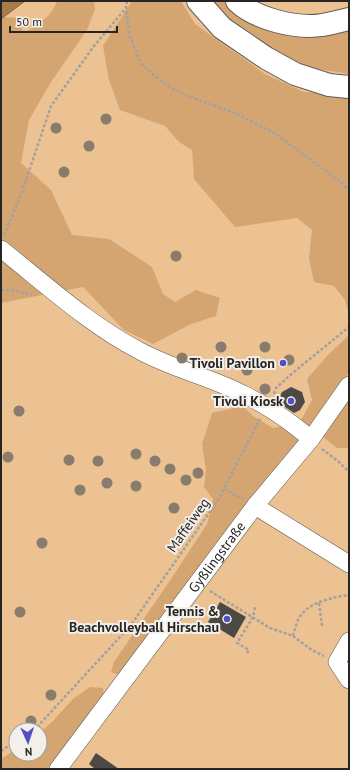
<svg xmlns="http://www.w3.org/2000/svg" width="350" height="770" font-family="'PT Sans',sans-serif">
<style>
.green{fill:#ecc293;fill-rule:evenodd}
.forest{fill:#d4a571}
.water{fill:#a87c49;stroke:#81623e}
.building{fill:#4d4a46}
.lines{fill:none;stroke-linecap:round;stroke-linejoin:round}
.minor-casing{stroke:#605c59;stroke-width:18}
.highway-casing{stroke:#605c59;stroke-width:24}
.path{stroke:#a4a19d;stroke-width:2.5;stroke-dasharray:3 2;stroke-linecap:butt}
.minor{stroke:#fff;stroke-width:17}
.highway{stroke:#fff;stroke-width:22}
.tree{fill:#897c6d}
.poi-dot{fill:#524ec5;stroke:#f3efea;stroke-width:1.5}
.labels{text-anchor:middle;stroke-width:4;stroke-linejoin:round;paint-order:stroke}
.poi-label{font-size:14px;font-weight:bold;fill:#262523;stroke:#f3efea;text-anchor:end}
.street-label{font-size:14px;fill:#262523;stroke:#f3efea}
</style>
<rect width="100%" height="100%" fill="#e5e1dd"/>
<path class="green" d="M1,1H349V769H1ZM16,730H40V754H16Z"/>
<g class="forest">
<path d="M57,1H94L95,9L87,30L51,82L29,120L21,163L51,190L72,235L109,239L152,267L163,294L175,302L196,290L220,298L216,316L191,324L153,344L124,330L83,287L1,303V19L4,17L16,18L24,33C39,23 50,19 57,1Z"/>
<path d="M132,1H181L195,24L265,74L304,92L349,95V315L345,300L334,286L314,282L309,258L312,230L297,218L235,227L194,179L192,150L179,142L165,126L120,110L109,80L103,46Z"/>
<path d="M206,1H227L349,26V74L318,69L284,57L252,40Z"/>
<path d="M349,335V372L327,406L119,675L111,672L114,662L171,579L207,524L213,499L204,487L206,470L202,444L212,413L243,406L253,416L273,428L300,422L312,400L307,379L327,356Z"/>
<path d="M349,397V448H337L322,436Z"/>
<path d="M90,687L103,688L104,698L47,769H1V759L16,749V754H40V732L52,722L73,699Z"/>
</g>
<path class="water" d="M1,1H25L1,19Z"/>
<g class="building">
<path d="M291,387L302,392L305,402L300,410L294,413L278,402V400L282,392Z"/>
<path d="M220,602L246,617L234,638L208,622Z"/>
<path d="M96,753L119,769H95L89,764Z"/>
</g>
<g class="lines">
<g class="minor-casing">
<g id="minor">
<path d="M1,249C44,283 91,326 140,351C173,369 210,377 243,394C268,406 291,422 311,439"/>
<path d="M255,506L349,564"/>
<path d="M349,641L337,662L349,680"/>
<path id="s1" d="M58,769L255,506L311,439L349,385"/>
</g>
</g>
<g class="highway-casing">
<g id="highway">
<path d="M198,1L222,28L266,58L295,74L329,85L349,87"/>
<path d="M237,1C255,19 297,29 322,25C331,24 340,21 349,19"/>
</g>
</g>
<g class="path">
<path d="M127,1L126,7L129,34L141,64L166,85L185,95L235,113L276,134L338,180L349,190"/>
<path d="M4,235L22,192L51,106L94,46L126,8"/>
<path d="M1,290H12L32,295"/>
<path d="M274,394L276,388L295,371L349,327"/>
<path d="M322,449L339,462L349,472"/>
<path d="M224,489L243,499"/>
<path d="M210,591L270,628L293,636C295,629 297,620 301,615C310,602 334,597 349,595"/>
<path d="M319,603L322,626"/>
<path d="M293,636L312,650L324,656"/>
<path d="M247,653L249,650L237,643L253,617L255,607"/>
<path d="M33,730L38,726L131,625L218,500L260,419"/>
<path d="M1,751L16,741"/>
</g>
<use href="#minor" class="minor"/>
<use href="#highway" class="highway"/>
</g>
<g class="tree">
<circle cx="106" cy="119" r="5.5"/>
<circle cx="56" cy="128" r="5.5"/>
<circle cx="89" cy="146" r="5.5"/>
<circle cx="64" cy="172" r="5.5"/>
<circle cx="176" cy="256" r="5.5"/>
<circle cx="221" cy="347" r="5.5"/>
<circle cx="265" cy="347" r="5.5"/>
<circle cx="182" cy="358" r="5.5"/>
<circle cx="289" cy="360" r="5.5"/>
<circle cx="247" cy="370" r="5.5"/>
<circle cx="265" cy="389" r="5.5"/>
<circle cx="19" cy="411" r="5.5"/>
<circle cx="136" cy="454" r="5.5"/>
<circle cx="8" cy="457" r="5.5"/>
<circle cx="69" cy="460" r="5.5"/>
<circle cx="98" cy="461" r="5.5"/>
<circle cx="155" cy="461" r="5.5"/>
<circle cx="170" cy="469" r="5.5"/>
<circle cx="198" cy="473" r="5.5"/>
<circle cx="186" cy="480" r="5.5"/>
<circle cx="107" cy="483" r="5.5"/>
<circle cx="136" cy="486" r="5.5"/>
<circle cx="80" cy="490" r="5.5"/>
<circle cx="174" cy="508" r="5.5"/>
<circle cx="42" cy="543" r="5.5"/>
<circle cx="20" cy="612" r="5.5"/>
<circle cx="51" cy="695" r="5.5"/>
<circle cx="31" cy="721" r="5.5"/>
</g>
<g class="poi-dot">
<circle cx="283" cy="363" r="4"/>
<circle cx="291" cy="401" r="4"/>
<circle cx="227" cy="619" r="4"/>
</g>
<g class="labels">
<g class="poi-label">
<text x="275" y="368">Tivoli Pavillon</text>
<text x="283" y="406">Tivoli Kiosk</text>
<text x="219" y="616">Tennis &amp;<tspan x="219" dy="16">Beachvolleyball Hirschau</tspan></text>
</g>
<g class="street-label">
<text transform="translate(188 525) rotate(-55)" y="5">Maffeiweg</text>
<text dy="5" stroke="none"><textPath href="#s1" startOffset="265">Gyßlingstraße</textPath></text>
</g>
</g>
<rect width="350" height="770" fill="none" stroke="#262523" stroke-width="4"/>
<g transform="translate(28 742) rotate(177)"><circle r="19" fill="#f3efea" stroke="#a19e9a"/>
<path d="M0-3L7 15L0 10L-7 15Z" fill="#524ec5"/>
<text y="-6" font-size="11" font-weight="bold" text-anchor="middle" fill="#262523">N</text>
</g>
<path d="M10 26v6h107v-6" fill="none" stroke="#262523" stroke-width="2"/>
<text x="16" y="26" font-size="12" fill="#262523" stroke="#f3efea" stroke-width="3" paint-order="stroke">50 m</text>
</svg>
